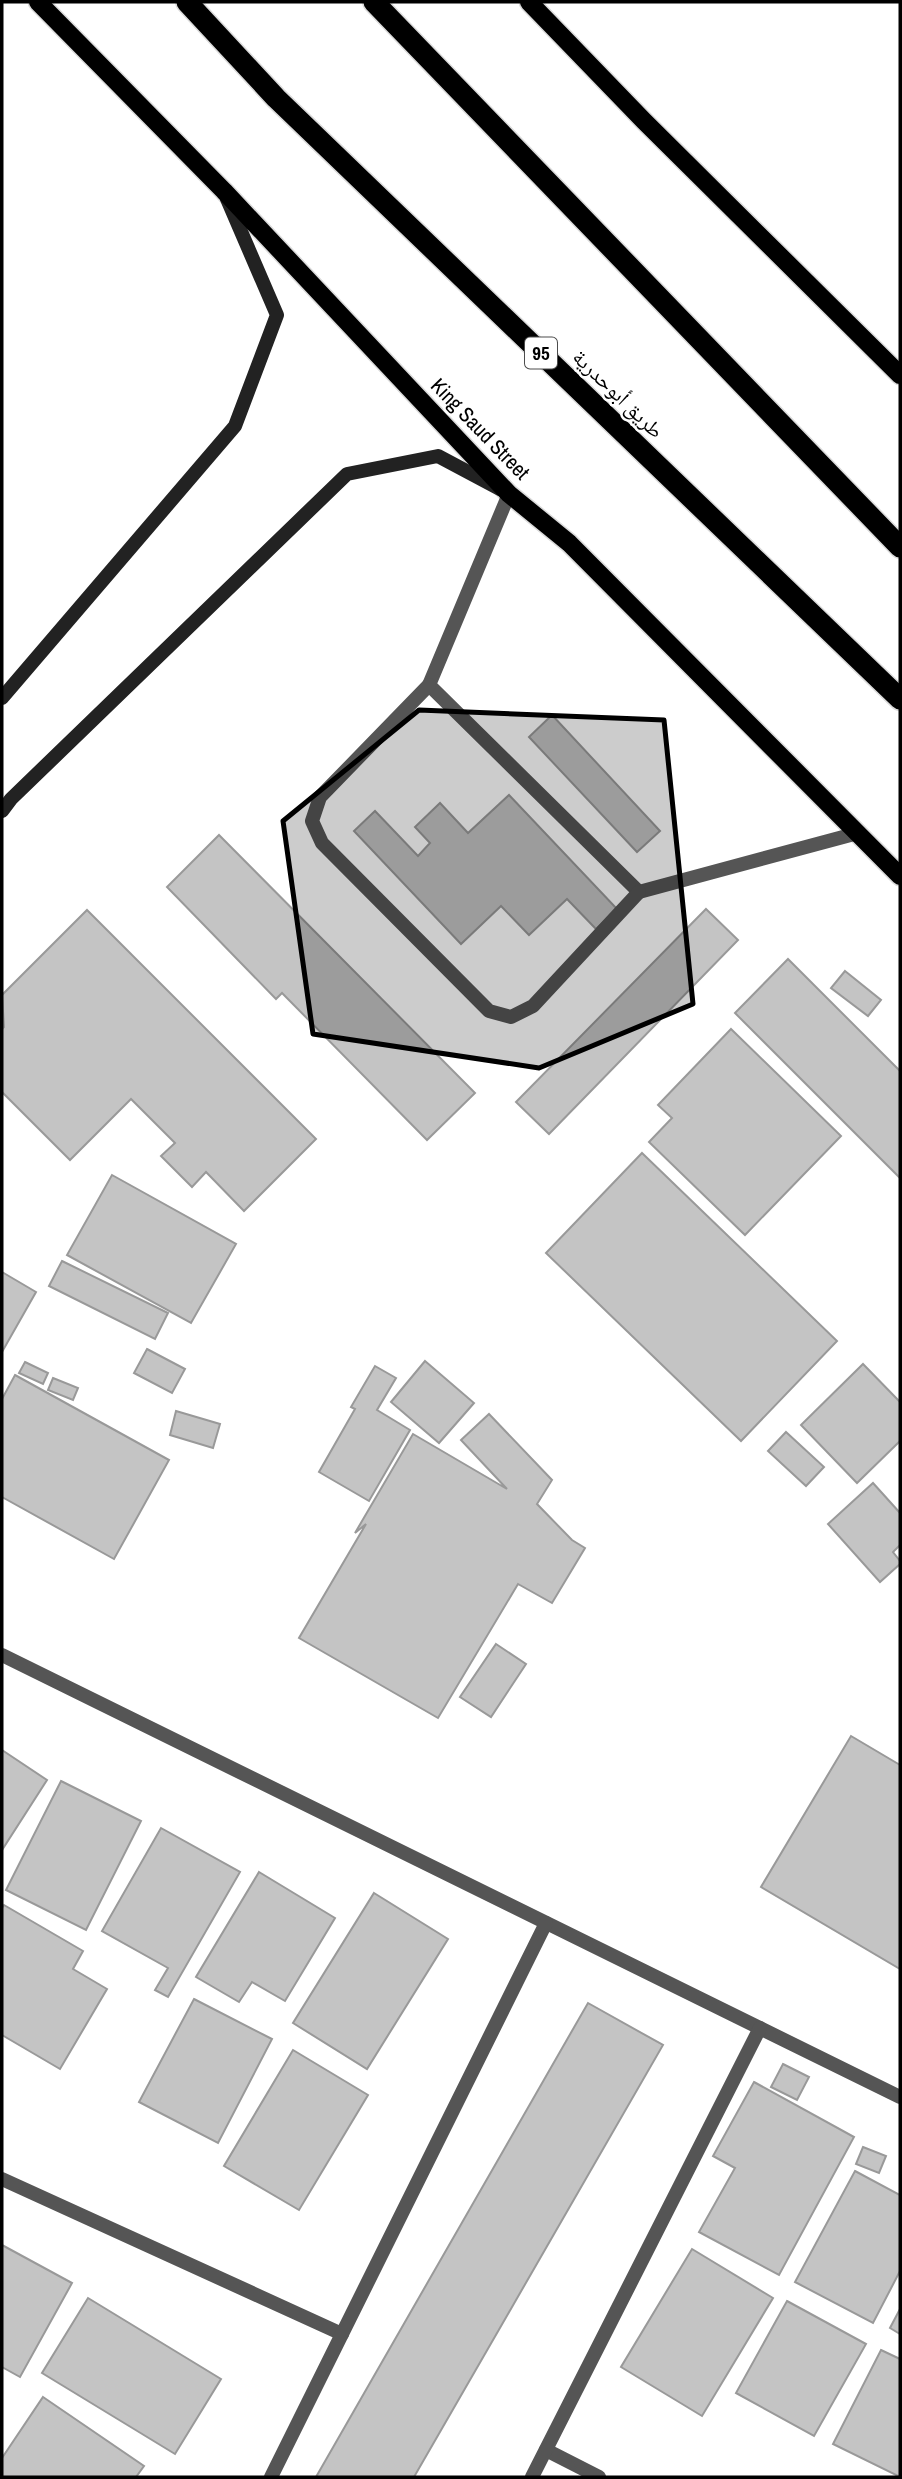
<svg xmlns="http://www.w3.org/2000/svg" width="902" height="2479" font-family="'Archivo Narrow','Noto Naskh Arabic',sans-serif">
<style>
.building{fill:#c4c4c4;stroke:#999;stroke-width:2}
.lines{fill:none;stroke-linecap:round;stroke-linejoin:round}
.primary-casing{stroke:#dbdbdb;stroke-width:21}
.highway-casing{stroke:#dbdbdb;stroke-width:24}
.lane{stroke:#555;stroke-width:14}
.street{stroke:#555;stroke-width:14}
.secondary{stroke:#222;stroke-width:14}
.primary{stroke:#000;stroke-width:18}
.highway{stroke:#000;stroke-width:21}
.marked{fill:#000;fill-opacity:0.2;stroke:#000;stroke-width:5;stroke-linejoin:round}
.labels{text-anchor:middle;stroke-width:5;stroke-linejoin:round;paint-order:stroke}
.shield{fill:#fff;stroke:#4c4c4c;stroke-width:2}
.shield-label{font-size:19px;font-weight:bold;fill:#000}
.street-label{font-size:21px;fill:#000;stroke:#fff}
</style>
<rect width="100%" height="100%" fill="#fff"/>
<g class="building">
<path d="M552,715L660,831L637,852L529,737Z"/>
<path d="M509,795L617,909L596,929L567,899L529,935L501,906L461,944L354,831L375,811L418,856L430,843L415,827L440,803L468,833Z"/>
<path d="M219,835L475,1093L427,1140L282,993L276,999L167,887Z"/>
<path d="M706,909L738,940L549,1134L516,1102Z"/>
<path d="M87,910L316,1139L244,1211L206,1172L192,1187L161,1156L175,1143L131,1099L70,1160L2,1092V1029L4,1027L2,995Z"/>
<path d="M788,959L900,1071V1178L735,1013Z"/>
<path d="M845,971L881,1000L868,1016L831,988Z"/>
<path d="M731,1029L841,1136L745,1235L649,1142L672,1118L658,1105Z"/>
<path d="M642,1153L837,1341L741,1441L546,1253Z"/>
<path d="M112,1175L236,1244L191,1323L67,1255Z"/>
<path d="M62,1261L168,1313L155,1339L49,1286Z"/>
<path d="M2,1272L36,1292L2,1352Z"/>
<path d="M147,1349L185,1369L172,1393L134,1373Z"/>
<path d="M425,1361L474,1403L439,1443L391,1402Z"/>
<path d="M25,1362L48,1373L43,1384L19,1373Z"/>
<path d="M863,1364L900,1402V1441L857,1483L801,1425Z"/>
<path d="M375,1366L396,1378L377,1410L410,1430L369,1501L319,1472L355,1409L351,1407Z"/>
<path d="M15,1375L169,1460L114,1559L2,1497V1399Z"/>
<path d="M53,1378L78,1388L73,1400L48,1390Z"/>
<path d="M176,1411L220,1424L213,1448L170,1435Z"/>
<path d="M489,1414L552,1480L537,1504L572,1540L585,1548L552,1603L518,1584L438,1718L299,1638L366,1524L355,1533L413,1434L507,1489L461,1440Z"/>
<path d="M786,1432L824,1467L806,1486L768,1451Z"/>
<path d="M873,1483L900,1513V1545L893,1552L900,1561V1564L880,1582L828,1524Z"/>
<path d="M496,1644L526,1664L491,1717L460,1697Z"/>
<path d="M851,1736L900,1765V1969L761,1887Z"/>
<path d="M2,1750L47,1780L2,1850Z"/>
<path d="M61,1781L141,1821L86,1930L6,1890Z"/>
<path d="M161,1828L240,1872L168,1997L155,1990L168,1968L102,1931Z"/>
<path d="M259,1872L335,1918L285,2001L252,1982L239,2002L196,1977Z"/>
<path d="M374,1893L448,1939L367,2069L293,2023Z"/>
<path d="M4,1905L83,1951L73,1969L107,1989L60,2069L2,2035V1908Z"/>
<path d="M194,1999L272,2039L218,2143L139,2102Z"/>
<path d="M588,2003L663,2045L414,2477H316Z"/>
<path d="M293,2050L368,2095L299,2210L224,2166Z"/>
<path d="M783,2064L809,2077L797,2100L771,2087Z"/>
<path d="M754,2082L854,2137L779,2275L699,2232L735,2168L713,2156Z"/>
<path d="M863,2147L886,2156L879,2173L856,2164Z"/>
<path d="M855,2171L900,2195V2271L873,2323L795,2282Z"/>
<path d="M2,2245L72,2283L20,2377L2,2367Z"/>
<path d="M692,2249L773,2298L702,2416L621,2367Z"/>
<path d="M88,2298L221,2379L175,2454L42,2373Z"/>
<path d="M787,2301L866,2344L814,2436L736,2393Z"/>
<path d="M900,2309V2334L890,2328Z"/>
<path d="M881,2350L900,2359V2477L833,2444Z"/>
<path d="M43,2397L144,2466L136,2477H2V2458Z"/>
</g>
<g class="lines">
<g class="primary-casing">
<g id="primary">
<path d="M38,2L224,191L509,494L569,543L900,876"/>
<path d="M529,2L644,121L900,375"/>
</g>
</g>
<g class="highway-casing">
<g id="highway">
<path d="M187,2L276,98L900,699"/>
<path d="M374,2L900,547"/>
</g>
</g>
<g class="lane">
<path d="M509,494L429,685L639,892L858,833"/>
<path d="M429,685L320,797L312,821L322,843L489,1011L511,1017L533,1006L639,892"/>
</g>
<g class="street">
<path d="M2,1655L900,2097"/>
<path d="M2,2179L342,2334"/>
<path d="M546,2450L599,2477"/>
<path d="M271,2477L546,1923"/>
<path d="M532,2477L760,2028"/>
</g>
<g class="secondary">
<path d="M2,698L235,426L277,315L227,199"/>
<path d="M2,811L11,799L347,474L438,456L500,489"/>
</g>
<use href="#primary" class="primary"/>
<use href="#highway" class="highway"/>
</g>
<path class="marked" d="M419,710L664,720L693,1004L539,1068L313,1034L283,821Z"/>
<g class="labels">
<rect class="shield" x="525" y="337.5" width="32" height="31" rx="5"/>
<g class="shield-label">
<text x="541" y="360">95</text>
</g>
<g class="street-label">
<text transform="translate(618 394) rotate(44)" y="7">طريق أبوحدرية</text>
<text transform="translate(480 429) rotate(46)" y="7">King Saud Street</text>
</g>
</g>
<rect width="902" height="2479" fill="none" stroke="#000000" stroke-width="7"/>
</svg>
